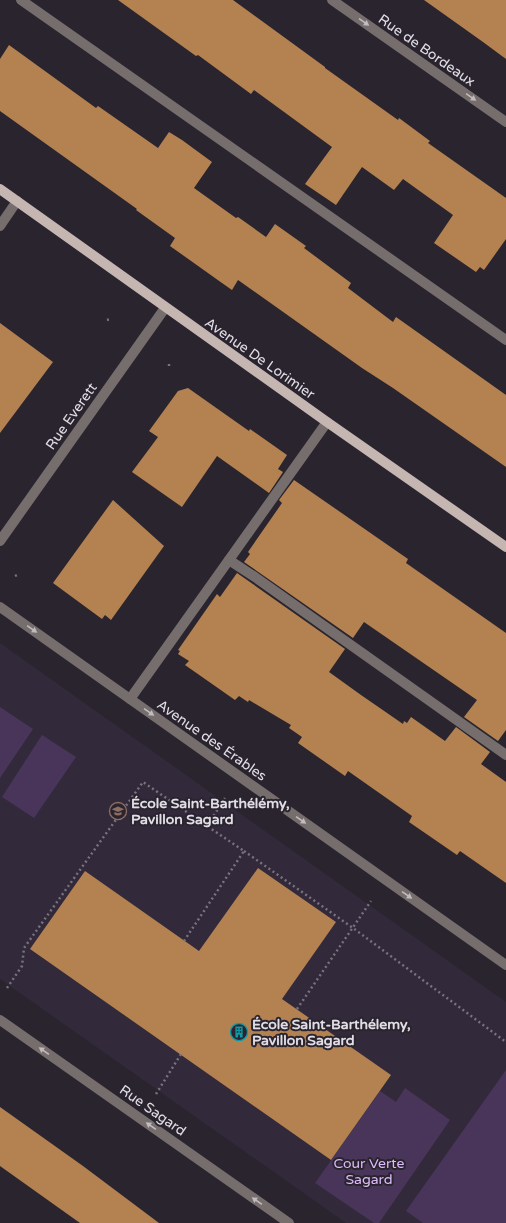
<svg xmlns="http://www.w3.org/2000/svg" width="506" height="1223" font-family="'Varela Round',sans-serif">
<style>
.built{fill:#32293a}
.green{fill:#493559}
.building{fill:#b48251}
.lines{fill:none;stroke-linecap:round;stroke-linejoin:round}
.path{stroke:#78737d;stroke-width:2.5;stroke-dasharray:2 3;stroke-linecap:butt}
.minor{stroke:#766e6c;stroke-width:10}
.major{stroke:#c5b6b1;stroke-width:10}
.oneway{fill:#c2bcc1}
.labels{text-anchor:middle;stroke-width:4;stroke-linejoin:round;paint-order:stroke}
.street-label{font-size:14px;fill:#e2dee6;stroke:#2a242f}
.poi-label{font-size:14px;font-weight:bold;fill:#e2dee6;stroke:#2a242f;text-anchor:start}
.park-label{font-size:14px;fill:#debbfc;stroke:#2a242f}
</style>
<rect width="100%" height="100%" fill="#2a242f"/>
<path class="built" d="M0,643L506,1002V1223H346L0,979Z"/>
<g class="green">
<path d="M0,707L33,729L0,778Z"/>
<path d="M42,735L76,757L34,818L2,797Z"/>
<path d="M506,1070V1223H423L406,1211Z"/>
<path d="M405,1088L450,1120L379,1223H374L315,1183L380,1091L396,1102Z"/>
</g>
<g class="building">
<path d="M118,0H233L325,67V68L398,120L399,118L430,141L428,143L506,198V239L484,270L480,267L476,272L434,243L453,215L403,179L394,190L362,167L336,205L305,184L332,147L254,90L251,94L198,55L196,56Z"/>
<path d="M424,0H506V59L483,42Z"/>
<path d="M9,45L96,108L98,106L158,148L169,132L182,140L212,162L194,188L236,218L238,217L266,237L275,224L306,246L304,248L351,283L348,288L393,322L396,317L506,395V467L393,388L362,368L238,280L232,290L222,283L170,246L175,238L136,210L137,209L0,111V59Z"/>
<path d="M0,323L53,362L0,433Z"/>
<path d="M188,388L249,431L250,429L287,455L278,469L283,472L269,493L217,456L182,507L132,472L158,437L149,431L178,391Z"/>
<path d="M294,480L408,559L406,563L506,633V730L498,741L464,717L477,700L364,622L353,638L244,562L250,554L248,552L282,503L279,500Z"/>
<path d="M113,500L164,546L111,620L105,615L102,619L53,583Z"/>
<path d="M237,573L345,649L329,672L361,695L403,724L404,721L407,723L411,717L445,741L456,727L490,752L481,764L506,782V883L460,851L457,855L409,822L412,816L348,771L345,776L298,743L302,737L289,728L291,725L249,700L248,702L239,696L235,700L185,665L189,661L178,654L180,651L178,650L217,594L220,597Z"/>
<path d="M258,868L336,922L282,999L391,1075L331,1160L30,949L85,871L199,951Z"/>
<path d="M0,1107L83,1166L159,1223H80L0,1166Z"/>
</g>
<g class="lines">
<g class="path">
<path d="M107,320L111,319"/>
<path d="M169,364V367"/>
<path d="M15,576L17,575"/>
<path d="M244,851L353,928L506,1042"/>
<path d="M184,941L244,851L207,826L225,798"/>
<path d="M7,988L22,966L24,948L143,782L207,826"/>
<path d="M297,1009L371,901"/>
<path d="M156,1094L181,1054"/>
</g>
<g class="minor">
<path d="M21,0L506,340"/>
<path d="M332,0L506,122"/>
<path d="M0,226L17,201"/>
<path d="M0,541L165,308"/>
<path d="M229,560L255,577L506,755"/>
<path d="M0,607L506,965"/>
<path d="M130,699L327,422"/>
<path d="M0,1020L289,1223"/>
</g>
<path class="major" d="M0,189L327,422L506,547"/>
</g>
<defs><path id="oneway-solid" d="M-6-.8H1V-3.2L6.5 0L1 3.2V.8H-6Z"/></defs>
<g class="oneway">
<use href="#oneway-solid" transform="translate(364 22) rotate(35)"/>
<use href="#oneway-solid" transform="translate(471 97) rotate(35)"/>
<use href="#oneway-solid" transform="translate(32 629) rotate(35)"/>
<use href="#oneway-solid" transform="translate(149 712) rotate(35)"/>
<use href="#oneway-solid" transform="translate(301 820) rotate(35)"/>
<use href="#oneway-solid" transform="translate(407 895) rotate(35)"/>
<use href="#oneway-solid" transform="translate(44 1051) rotate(-145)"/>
<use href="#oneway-solid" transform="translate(151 1126) rotate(-145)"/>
<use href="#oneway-solid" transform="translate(257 1201) rotate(-145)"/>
</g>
<defs>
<g id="school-ring" transform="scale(0.9)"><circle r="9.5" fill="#2a242f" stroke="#8d6e63" stroke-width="1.5"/><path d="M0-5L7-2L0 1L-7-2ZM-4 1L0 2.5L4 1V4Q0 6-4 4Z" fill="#8d6e63"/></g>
<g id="building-ring" transform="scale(0.9)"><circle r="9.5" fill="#2a242f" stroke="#0f9aa8" stroke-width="1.5"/><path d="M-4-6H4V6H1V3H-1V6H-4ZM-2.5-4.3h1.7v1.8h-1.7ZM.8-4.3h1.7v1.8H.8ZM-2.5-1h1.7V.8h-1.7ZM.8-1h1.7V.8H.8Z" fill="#0f9aa8"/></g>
</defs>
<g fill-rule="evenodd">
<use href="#school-ring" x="118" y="811"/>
<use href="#building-ring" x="239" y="1032"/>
</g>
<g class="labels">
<g class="street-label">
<text transform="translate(427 50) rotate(35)" y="5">Rue de Bordeaux</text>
<text transform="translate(260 358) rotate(35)" y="5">Avenue De Lorimier</text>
<text transform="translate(71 416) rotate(-55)" y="5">Rue Everett</text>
<text transform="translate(212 740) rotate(35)" y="5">Avenue des Érables</text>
<text transform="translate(153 1110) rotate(35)" y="5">Rue Sagard</text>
</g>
<g class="poi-label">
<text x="131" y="808">École Saint-Barthélémy,<tspan x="131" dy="16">Pavillon Sagard</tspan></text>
<text x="252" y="1029">École Saint-Barthélemy,<tspan x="252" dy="16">Pavillon Sagard</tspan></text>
</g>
<g class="park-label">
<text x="369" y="1168">Cour Verte<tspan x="369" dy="16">Sagard</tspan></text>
</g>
</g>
</svg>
